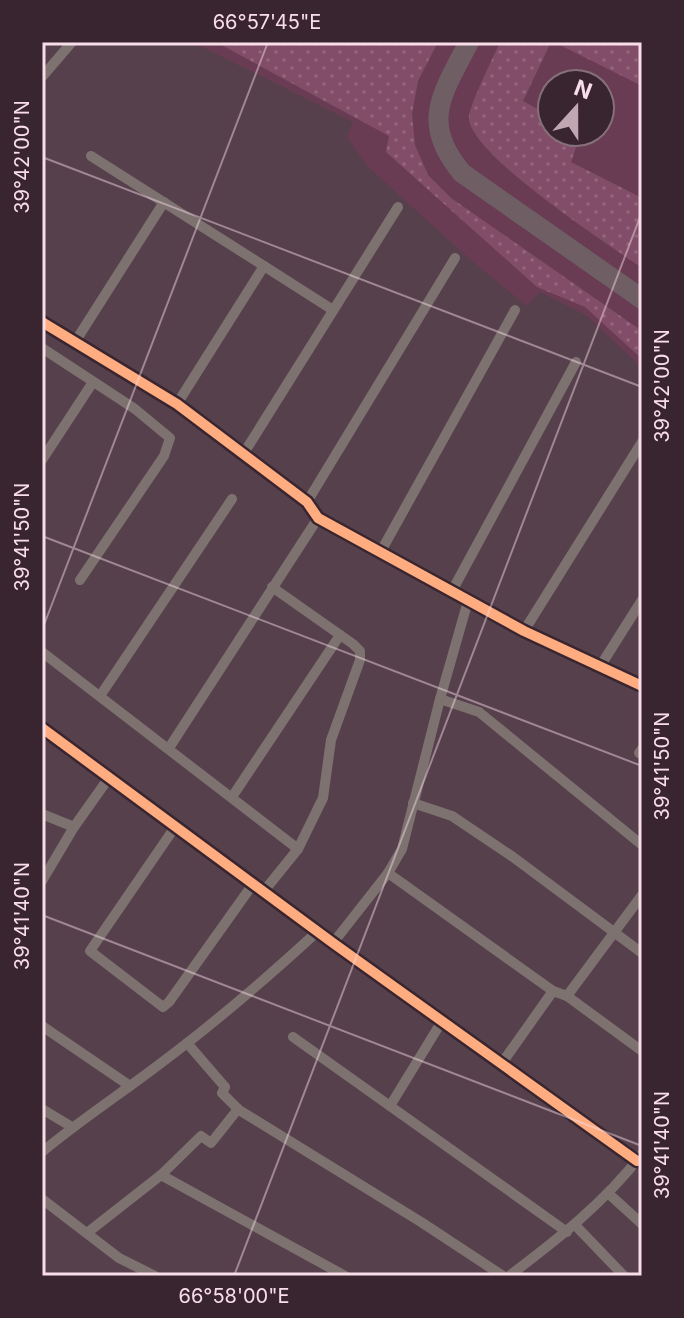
<svg xmlns="http://www.w3.org/2000/svg" width="684" height="1318" font-family="Inter,sans-serif">
<style>
.built{fill:#693c53;fill-rule:evenodd}
.grass{fill:url(#grass-dots)}
.lines{fill:none;stroke-linecap:round;stroke-linejoin:round}
.taxiway{stroke:#705e65;stroke-width:20}
.minor{stroke:#7d7270;stroke-width:10}
.cycleway-casing{stroke:#39252f;stroke-width:15}
.cycleway{stroke:#ffac80;stroke-width:10}
.ticks{fill:none;stroke:#f9deea;stroke-width:2;stroke-opacity:0.45}
.neatline{fill:none;stroke:#f9deea;stroke-width:3}
.ticks-label{font-size:20px;text-anchor:middle;fill:#f9deea}
</style>
<defs>
<pattern id="grass-dots" width="8" height="8" patternUnits="userSpaceOnUse" patternTransform="scale(2)"><rect width="8" height="8" fill="#824d68"/><path d="M2 2h.1M6 6h.1" fill="none" stroke="#94667e" stroke-width="1.8" stroke-linecap="round"/></pattern>
</defs>
<rect width="100%" height="100%" fill="#56404b"/>
<path class="built" d="M192,42H642V368L586,315L540,292L527,306L473,262L367,166L347,137L353,122ZM552,84H600V132H552Z"/>
<g class="grass">
<path d="M216,42H438L418,81L412,114L415,145L428,175L451,198L642,331V359L585,307L537,287L386,152L389,136Z"/>
<path d="M500,42H551L523,101L552,117V132L581,133L571,162L642,198V268C611,246 465,152 469,116C471,102 493,58 500,42Z"/>
<path d="M554,42H642V86Z"/>
</g>
<g class="lines">
<path class="taxiway" d="M469,42C443,93 419,122 462,173L642,299"/>
<g class="minor">
<path d="M42,77L72,42"/>
<path d="M91,156L264,266L177,404"/>
<path d="M264,266L333,310"/>
<path d="M42,322L177,404L307,502L318,518L524,631L642,686"/>
<path d="M75,342L164,202"/>
<path d="M42,348L135,409L170,438L164,456L80,580"/>
<path d="M244,453L398,207"/>
<path d="M42,460L93,382"/>
<path d="M307,502L455,258"/>
<path d="M380,553L515,310"/>
<path d="M452,591L576,362"/>
<path d="M468,601L440,699L479,712L642,845"/>
<path d="M524,631L642,442"/>
<path d="M42,652L298,849"/>
<path d="M601,665L642,600"/>
<path d="M100,696L232,499"/>
<path d="M42,728L333,943L637,1161"/>
<path d="M169,748L318,518"/>
<path d="M639,753L642,749"/>
<path d="M232,797L340,635"/>
<path d="M413,803L452,816L513,857L642,953"/>
<path d="M42,814L74,827"/>
<path d="M175,827L90,951L163,1007L169,1002L253,884"/>
<path d="M388,873L553,991"/>
<path d="M42,881L74,827L108,779"/>
<path d="M264,891L298,849L323,798L331,740L360,660V651L353,644L272,587"/>
<path d="M333,943L388,873L402,849L440,699"/>
<path d="M567,996L642,1051"/>
<path d="M42,1026L130,1086"/>
<path d="M293,1037L567,1232"/>
<path d="M187,1043L225,1087L222,1093L239,1110L421,1222L503,1276"/>
<path d="M502,1063L553,991L567,996L642,895"/>
<path d="M390,1106L442,1021"/>
<path d="M42,1109L72,1127"/>
<path d="M42,1152C80,1120 122,1093 161,1063C216,1022 268,977 318,931"/>
<path d="M161,1175L201,1136L211,1143L238,1109"/>
<path d="M609,1194L642,1224"/>
<path d="M42,1199L119,1258L155,1276"/>
<path d="M575,1225L624,1276"/>
<path d="M87,1233L161,1175L345,1276"/>
<path d="M509,1276C558,1239 604,1203 642,1154"/>
</g>
<g class="cycleway-casing">
<g id="cycleway">
<path d="M42,322L177,404L307,502L318,518L524,631L642,686"/>
<path d="M42,728L333,943L637,1161"/>
</g>
</g>
<use href="#cycleway" class="cycleway"/>
</g>
<path class="ticks" d="M42,157L642,387M42,536L642,766M42,630L268,42M42,915L642,1146M234,1276L642,212"/>
<rect width="684" height="1318" fill="none" stroke="#39252f" stroke-width="88"/>
<g transform="translate(576 108) rotate(21)"><circle r="38" fill="#39252f" stroke="#866f7a" stroke-width="2"/>
<path d="M0-6L14 30L0 20L-14 30Z" fill="#c0a7b2"/>
<text y="-12" font-size="22" font-weight="bold" text-anchor="middle" fill="#f9deea">N</text>
</g>
<rect x="44" y="44" width="596" height="1230" class="neatline"/>
<g class="ticks-label">
<text x="267" y="29">66°57'45"E</text>
<text transform="translate(22 157) rotate(-90)" y="7">39°42'00"N</text>
<text transform="translate(662 386) rotate(-90)" y="7">39°42'00"N</text>
<text transform="translate(22 537) rotate(-90)" y="7">39°41'50"N</text>
<text transform="translate(662 766) rotate(-90)" y="7">39°41'50"N</text>
<text transform="translate(22 916) rotate(-90)" y="7">39°41'40"N</text>
<text transform="translate(662 1145) rotate(-90)" y="7">39°41'40"N</text>
<text x="234" y="1303">66°58'00"E</text>
</g>
</svg>
